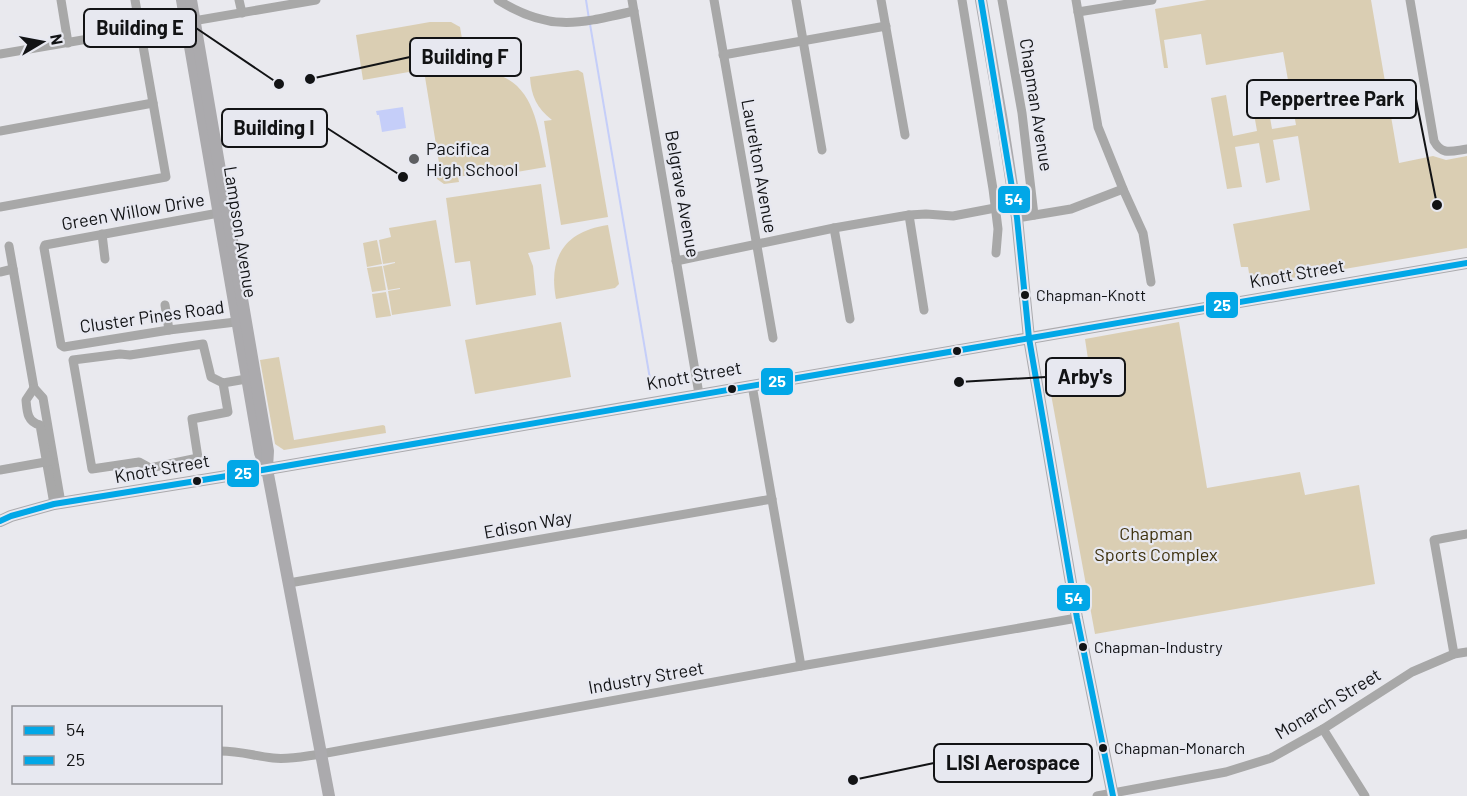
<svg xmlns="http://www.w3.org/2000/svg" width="1467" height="796" font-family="Barlow,sans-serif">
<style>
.green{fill:#daceb3}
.water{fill:#c5cef9}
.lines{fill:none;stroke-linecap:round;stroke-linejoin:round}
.stream{stroke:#c5cef9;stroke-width:2}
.minor{stroke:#a8a8a8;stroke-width:9}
.major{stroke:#abaaad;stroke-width:12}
.bus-1-casing{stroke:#e7e8f0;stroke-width:10}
.bus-2-casing{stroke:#e7e8f0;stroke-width:10}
.bus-1{stroke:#01a7e7;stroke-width:6}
.bus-2{stroke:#01a7e7;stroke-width:6}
.poi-dot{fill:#5d5e61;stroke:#e7e8f0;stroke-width:2}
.bus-dot{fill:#121315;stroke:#e7e8f0;stroke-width:2}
.labels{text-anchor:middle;stroke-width:4.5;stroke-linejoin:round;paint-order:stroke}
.bus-label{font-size:16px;fill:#121315;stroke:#e7e8f0;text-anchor:start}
.street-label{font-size:18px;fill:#121315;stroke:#e7e8f0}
.poi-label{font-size:18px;fill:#121315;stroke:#e7e8f0;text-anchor:start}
.park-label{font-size:18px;fill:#3e310d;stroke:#e7e8f0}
.leader{fill:none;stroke:#121315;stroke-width:2}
.callout-dot{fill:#121315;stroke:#e7e8f0;stroke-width:2}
.callout{fill:#e7e8f0;stroke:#121315;stroke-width:2}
.callout-label{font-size:20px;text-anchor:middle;font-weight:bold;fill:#121315}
.line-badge{stroke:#e7e8f0;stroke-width:2}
.badge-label{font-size:16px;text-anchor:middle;font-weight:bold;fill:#fff}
</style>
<rect width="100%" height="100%" fill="#e9e9ee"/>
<g class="green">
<path d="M1207,0H1371L1399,163L1433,156L1446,160L1467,156V248L1251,285L1248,267H1241L1233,224L1310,210L1298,136L1273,140L1280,180L1266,183L1259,143L1235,147L1242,187L1227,189L1211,98L1226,95L1233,136L1257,131L1250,91L1265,89L1272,129L1296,125L1283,52L1206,65L1201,34L1164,40L1168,68H1164L1155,9Z"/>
<path d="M430,22H451L460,27L466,62L363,80L356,35Z"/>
<path d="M469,70C533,71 536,117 546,167L481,178V175L469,177V175L458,177L459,182L444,184L437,179L434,165L439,163L425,77Z"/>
<path d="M578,70L583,73L608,217L561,225L544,121L552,120C537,108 531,96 530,77Z"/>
<path d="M541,184L550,249L528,253L533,266L536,295L476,305L470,261L455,263L446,198Z"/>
<path d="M436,220L451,306L392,315L388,291L400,289V288L388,290L383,266L395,263V262L383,264L379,240L391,237L389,228Z"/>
<path d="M608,225L619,284L615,288L556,299C548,257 565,231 608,225Z"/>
<path d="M377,240L382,264L367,267L363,243Z"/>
<path d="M382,266L386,290L372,292L367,268Z"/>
<path d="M386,292L391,316L376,318L372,294Z"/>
<path d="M561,322L571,377L475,394L465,340Z"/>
<path d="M1179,322L1207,488L1300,472L1305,495L1359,485L1375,584L1095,634L1046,367L1088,359L1085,339Z"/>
<path d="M279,357L294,440L383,425L385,426L386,433L284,450L275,444L260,360Z"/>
</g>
<path class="water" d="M403,107L406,128L382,132L379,115H377L376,111Z"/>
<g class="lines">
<g class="stream">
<path d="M586,0L589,19"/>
<path d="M590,24L650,379"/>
</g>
<g class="minor">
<path d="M61,0L68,43"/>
<path d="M239,0L242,13"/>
<path d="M498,0C550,32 578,24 634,11"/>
<path d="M632,0L699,394"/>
<path d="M714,0L773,338"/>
<path d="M796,0L822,150"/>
<path d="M881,0L905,135"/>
<path d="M962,0L993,189L998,229L996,253"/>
<path d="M1002,0L1022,113L1034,215"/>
<path d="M1076,0L1098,127L1123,189L1143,233L1151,282"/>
<path d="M1410,0L1434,141C1442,156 1452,151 1467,149"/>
<path d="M1078,12L1152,0"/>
<path d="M0,54L316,0"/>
<path d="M723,55L886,26"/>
<path d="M0,131L153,103"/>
<path d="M0,207L166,177L135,0"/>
<path d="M224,212L45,245L44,248L61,345L64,347L169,330L244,321"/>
<path d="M909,215L924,310"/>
<path d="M1017,218L1071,209L1123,189"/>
<path d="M834,228L850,319"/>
<path d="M102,234L105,259"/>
<path d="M9,246L34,388L43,398L61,503"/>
<path d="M676,261L834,228L909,215L926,214L953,216L995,208"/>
<path d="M0,272L13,269"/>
<path d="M165,305L169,330"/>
<path d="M223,383L228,412L192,419L198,458L150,468L139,462L92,469L73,360L120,354L130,355L203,344L211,377L223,383L252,378"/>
<path d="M752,385L801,666"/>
<path d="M34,388L26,400C27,411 27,422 40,425L54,504"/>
<path d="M0,470L51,461"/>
<path d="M289,583L772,499"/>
<path d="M1454,654L1434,540L1467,534"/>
<path d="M1323,729L1365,796"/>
<path d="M220,751C241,751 254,756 273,758C289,760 305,756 321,754L801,666L1077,618"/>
<path d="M1097,796L1226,772L1271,758L1323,729L1412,672L1454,654L1467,652"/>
</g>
<g class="major">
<path d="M182,0L260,453L267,469L329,796"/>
<path d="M191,0L268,451L267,468"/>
<path d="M981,0L1002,121L1017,218L1029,338L1077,618L1113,796"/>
<path d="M0,521L11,516L54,504L221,477L1467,263"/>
</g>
<g class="bus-1-casing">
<path id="bus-1" d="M981,0L1017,218L1029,338L1077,618L1113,796"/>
</g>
<g class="bus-2-casing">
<path id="bus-2" d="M0,521L11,516L54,504L221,477L1467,263"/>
</g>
<use href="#bus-1" class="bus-1"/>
<use href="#bus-2" class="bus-2"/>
</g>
<circle class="poi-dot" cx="414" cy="159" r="6"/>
<g class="bus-dot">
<circle cx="1025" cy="295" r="5"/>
<circle cx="957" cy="351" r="5"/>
<circle cx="732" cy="389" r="5"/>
<circle cx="197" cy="481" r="5"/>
<circle cx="1083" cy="647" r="5"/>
<circle cx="1103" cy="748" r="5"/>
</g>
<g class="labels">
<g class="bus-label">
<text x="1036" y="301">Chapman-Knott</text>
<text x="1094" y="653">Chapman-Industry</text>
<text x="1114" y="754">Chapman-Monarch</text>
</g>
<g class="street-label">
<text transform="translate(1036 105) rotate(81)" y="6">Chapman Avenue</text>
<text transform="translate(759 166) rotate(80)" y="6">Laurelton Avenue</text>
<text transform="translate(682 194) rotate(80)" y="6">Belgrave Avenue</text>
<text transform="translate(133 212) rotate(-10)" y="6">Green Willow Drive</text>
<text transform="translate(240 232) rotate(81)" y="6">Lampson Avenue</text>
<text transform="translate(1297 274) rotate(-10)" y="6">Knott Street</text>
<text transform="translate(152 317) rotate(-8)" y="6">Cluster Pines Road</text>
<text transform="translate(694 376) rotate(-10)" y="6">Knott Street</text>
<text transform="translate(162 469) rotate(-10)" y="6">Knott Street</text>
<text transform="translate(528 525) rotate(-10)" y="6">Edison Way</text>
<text transform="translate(646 678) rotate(-10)" y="6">Industry Street</text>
<text transform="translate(1328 704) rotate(-31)" y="6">Monarch Street</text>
</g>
<g class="poi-label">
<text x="426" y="155">Pacifica<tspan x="426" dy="21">High School</tspan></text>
</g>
<g class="park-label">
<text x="1156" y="540">Chapman<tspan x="1156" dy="21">Sports Complex</tspan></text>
</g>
</g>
<path class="leader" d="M279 84L196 28M310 79L410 57M1437 205L1416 99M403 177L327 128M959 382L1046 377M853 780L934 763"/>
<g class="callout-dot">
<circle cx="279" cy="84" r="6"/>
<circle cx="310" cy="79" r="6"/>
<circle cx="1437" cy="205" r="6"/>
<circle cx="403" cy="177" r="6"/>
<circle cx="959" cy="382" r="6"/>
<circle cx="853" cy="780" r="6"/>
</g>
<g class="callout">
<rect x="84" y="9" width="112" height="38" rx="6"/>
<rect x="410" y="38" width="111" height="38" rx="6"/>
<rect x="1247" y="80" width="169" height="38" rx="6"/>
<rect x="222" y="109" width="105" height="38" rx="6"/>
<rect x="1046" y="358" width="79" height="38" rx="6"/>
<rect x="934" y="744" width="158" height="38" rx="6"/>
</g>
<g class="callout-label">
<text x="140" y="35">Building E</text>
<text x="465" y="64">Building F</text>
<text x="1332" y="106">Peppertree Park</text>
<text x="274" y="135">Building I</text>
<text x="1085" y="384">Arby's</text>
<text x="1013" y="770">LISI Aerospace</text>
</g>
<g class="line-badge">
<rect x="997" y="185" width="34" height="29" rx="6" fill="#01a7e7"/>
<rect x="1205" y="291" width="34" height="28" rx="6" fill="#01a7e7"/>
<rect x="760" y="367" width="34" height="29" rx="6" fill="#01a7e7"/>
<rect x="226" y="459" width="34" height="29" rx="6" fill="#01a7e7"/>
<rect x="1056" y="584" width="35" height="28" rx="6" fill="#01a7e7"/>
</g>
<g class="badge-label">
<text x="1014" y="205">54</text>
<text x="1222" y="311">25</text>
<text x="777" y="387">25</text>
<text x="243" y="479">25</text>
<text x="1074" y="604">54</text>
</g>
<rect x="12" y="706" width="210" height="78" fill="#e7e8f0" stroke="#929398" stroke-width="1.5"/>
<rect x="24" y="726" width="30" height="9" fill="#01a7e7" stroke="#929398" stroke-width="1.5"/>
<text x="66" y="736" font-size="18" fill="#121315">54</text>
<rect x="24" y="756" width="30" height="9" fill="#01a7e7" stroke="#929398" stroke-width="1.5"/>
<text x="66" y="766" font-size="18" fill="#121315">25</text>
<g transform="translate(42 42) rotate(80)" stroke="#e7e8f0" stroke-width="4.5" paint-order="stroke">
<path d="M0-4.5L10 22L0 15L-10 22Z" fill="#121315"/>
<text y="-9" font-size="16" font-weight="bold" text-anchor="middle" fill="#121315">N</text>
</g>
</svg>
